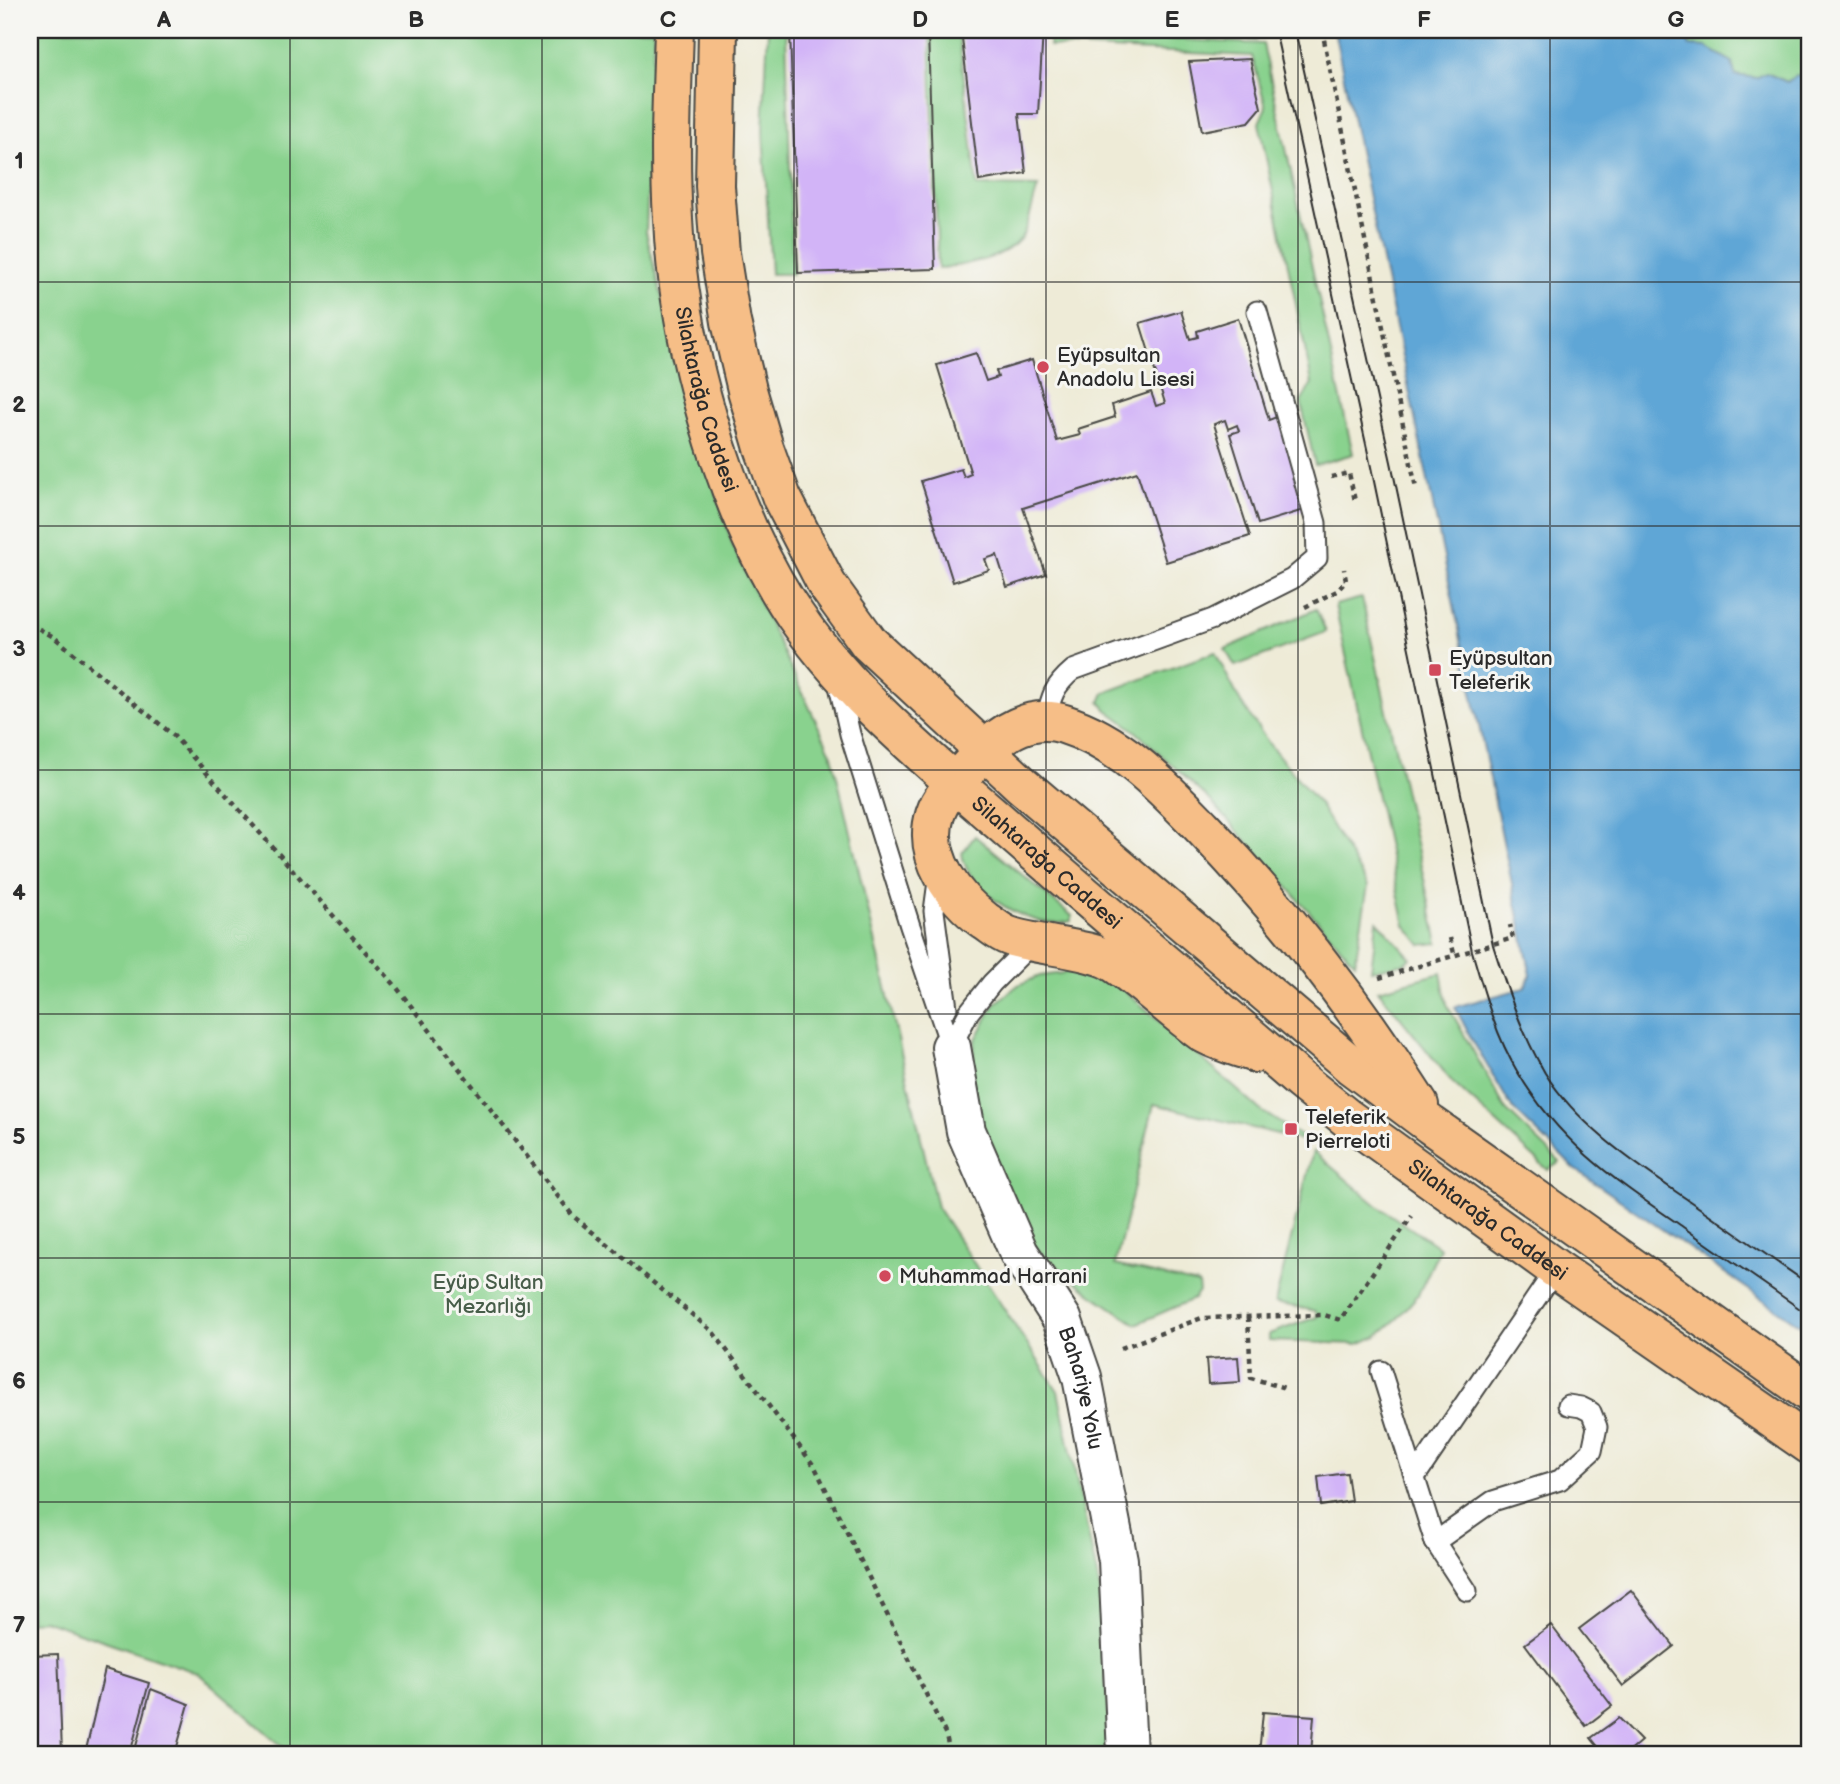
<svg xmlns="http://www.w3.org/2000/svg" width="1840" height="1784" font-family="'Balsamiq Sans',sans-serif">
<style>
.green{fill:#89d28e;stroke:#5a7e5c;stroke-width:2}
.water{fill:#5fa6d6;stroke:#456880;stroke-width:2}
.building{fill:#d2b4f7}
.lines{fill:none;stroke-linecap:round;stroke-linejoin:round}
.lane-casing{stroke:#484845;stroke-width:23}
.street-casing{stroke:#484845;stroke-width:42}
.primary-casing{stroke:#484845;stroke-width:42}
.path{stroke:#484845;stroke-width:4.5;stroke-dasharray:5 5;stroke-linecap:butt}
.lane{stroke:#fff;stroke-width:19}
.street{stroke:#fff;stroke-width:38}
.primary{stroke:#f6be87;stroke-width:38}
.tram{stroke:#2b2b2b;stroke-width:2}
.grid{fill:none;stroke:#2b2b2b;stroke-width:2;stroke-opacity:0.55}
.poi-dot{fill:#d1495b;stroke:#f6f6f2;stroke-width:2.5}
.labels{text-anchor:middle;stroke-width:6;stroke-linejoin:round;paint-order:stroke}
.poi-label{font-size:21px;fill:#2b2b2b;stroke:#f6f6f2;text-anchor:start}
.street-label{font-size:21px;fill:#2b2b2b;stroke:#f6f6f2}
.park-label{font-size:21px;fill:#475d49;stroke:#f6f6f2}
.neatline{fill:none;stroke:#2b2b2b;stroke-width:2.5}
.grid-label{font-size:23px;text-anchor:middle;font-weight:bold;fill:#2b2b2b}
</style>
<rect width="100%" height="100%" fill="#f6f6f2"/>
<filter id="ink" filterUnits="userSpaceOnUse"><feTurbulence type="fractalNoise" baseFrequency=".0143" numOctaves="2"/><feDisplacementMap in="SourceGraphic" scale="14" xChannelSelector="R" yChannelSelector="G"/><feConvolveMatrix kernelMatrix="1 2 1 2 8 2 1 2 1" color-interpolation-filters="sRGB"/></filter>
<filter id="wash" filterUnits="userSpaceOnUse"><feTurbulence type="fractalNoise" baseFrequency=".00686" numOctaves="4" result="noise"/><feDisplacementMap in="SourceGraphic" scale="28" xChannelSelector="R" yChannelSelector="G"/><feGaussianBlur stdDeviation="1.57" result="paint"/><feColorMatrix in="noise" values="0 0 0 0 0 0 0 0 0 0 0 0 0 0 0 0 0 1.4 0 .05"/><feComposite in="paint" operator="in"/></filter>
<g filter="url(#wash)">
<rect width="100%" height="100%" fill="#eeebd7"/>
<g class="green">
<path d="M30,30H654L646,232L684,388L733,546L832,755L937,1207L1058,1391L1101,1595L1110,1754H291L198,1673L44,1620L30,1622Z"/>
<path d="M768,30H786L793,274H771L763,130Z"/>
<path d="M930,30H958L977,186L1038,187C1033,200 1028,230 1020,239C1001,261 964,264 938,269Z"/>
<path d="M1112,30H1254L1256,40L1239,38Z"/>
<path d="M1681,30H1810V79L1797,75L1787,82L1767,73L1756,78L1735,75L1732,62L1706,47L1690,46Z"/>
<path d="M1050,33L1263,44L1353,454L1315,465L1301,402L1312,383L1259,123L1266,107L1252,56L1049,46Z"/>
<path d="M1362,598L1438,943L1421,945L1405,925L1335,605Z"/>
<path d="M1316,609L1326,632L1235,666L1225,649Z"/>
<path d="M1215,652L1240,701L1269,744L1319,804L1368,886L1355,963L1210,800L1133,729L1107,710L1100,702L1104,693Z"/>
<path d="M975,836L1072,916L1071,921C1034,933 966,892 962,853Z"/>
<path d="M1377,921L1411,958L1406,963L1371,970Z"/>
<path d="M1072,972L1095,974L1121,987L1260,1110L1310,1142L1154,1104L1115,1265L1198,1284L1199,1292L1194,1299L1136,1324L1090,1293L1027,1241L977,1118L971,1077L975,1041L995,1004L1018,985L1040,976Z"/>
<path d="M1441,973L1447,1004L1506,1110L1560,1162L1548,1170L1453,1083L1378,990Z"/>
<path d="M1313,1151L1379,1207L1440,1248L1418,1295L1398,1318L1376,1337L1358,1344L1269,1341V1334L1317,1317L1316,1311L1275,1303Z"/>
</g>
<path class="water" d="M1334,30H1681L1690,46L1706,47L1732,62L1735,75L1756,78L1766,73L1787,82L1797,75L1810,79V1332L1575,1169L1512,1108L1471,1038L1455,1007L1524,988L1531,975Z"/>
<g id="blocks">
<g class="building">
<path d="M790,30H928L935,269L798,273Z"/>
<path d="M961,30H1043L1038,114H1019L1026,173L979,181Z"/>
<path d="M1250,59L1261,108L1249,122L1202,131L1189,62Z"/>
<path d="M1181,311L1190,339L1198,337L1197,331L1238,318L1269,420L1279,416L1307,509L1258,524L1230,434L1239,431L1237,425L1228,429L1225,420L1214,424L1250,536L1166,562L1137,472L1023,508L1046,574L1007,587L997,555L985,559L989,570L953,582L921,481L961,469L964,477L971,474L937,365L976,353L986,381L998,377L996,371L1032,360L1057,441L1080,435L1078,429L1115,417L1112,405L1151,392L1156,406L1165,403L1140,323Z"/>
<path d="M1238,1357L1240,1382L1208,1384L1206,1359Z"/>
<path d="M1347,1473L1351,1501L1321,1506L1318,1477Z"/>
<path d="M1631,1590L1674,1646L1623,1686L1579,1629Z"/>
<path d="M1551,1625L1612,1706L1586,1726L1525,1644Z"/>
<path d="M58,1654L62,1751H30V1655Z"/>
<path d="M105,1669L149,1683L130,1754H85Z"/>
<path d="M151,1689L189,1704L175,1754H134Z"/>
<path d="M1263,1712L1314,1716L1311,1754H1259Z"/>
<path d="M1619,1718L1641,1741L1626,1754H1604L1591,1738Z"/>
</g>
</g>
</g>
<g filter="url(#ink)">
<use href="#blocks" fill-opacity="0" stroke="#484845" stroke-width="2"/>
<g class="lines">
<g class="lane-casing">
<g id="lane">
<path d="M837,677L850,734L910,926L951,1047"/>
<path d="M1046,720C1051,696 1054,686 1073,670L1213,619L1292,579L1317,558L1316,523L1257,311"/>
<path d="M939,874L934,911L947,1008"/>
<path d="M951,1047L969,1012L992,983L1032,943"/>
<path d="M1381,1371L1435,1542L1467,1591"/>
<path d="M1415,1477L1556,1269"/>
<path d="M1435,1542L1493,1501L1560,1480L1592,1451L1597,1427L1591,1412L1581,1407L1568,1405"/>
</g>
</g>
<g class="street-casing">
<g id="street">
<path id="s1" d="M951,1047L966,1131L1019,1253L1062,1319L1082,1377L1118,1560L1127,1754"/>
</g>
</g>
<g class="primary-casing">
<g id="primary">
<path id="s2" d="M674,30C672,93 669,156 673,219C678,340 722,500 787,603C841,688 924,756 1000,822C1099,909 1201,994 1301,1081L1347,1118L1556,1269L1810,1445"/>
<path d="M718,30L715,186L720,253L731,322L747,390L764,448L782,498L827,585L869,643L1022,785L1352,1066L1431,1125L1810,1393"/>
<path d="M1255,1053C1239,1047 1222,1043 1207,1035C1199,1031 1192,1024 1184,1018C1161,1000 1138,978 1113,962C1091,948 1038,946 1009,936C1000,933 993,926 985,921C954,898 922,857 935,815C942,792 964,774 979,756C1001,733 1031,713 1064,724C1121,742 1163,787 1203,828C1285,913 1356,1005 1419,1105"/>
</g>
</g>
<g class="path">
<path d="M1322,30L1416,488"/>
<path d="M1331,477L1349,473L1355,501"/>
<path d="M1305,607L1337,591L1346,581L1344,569"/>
<path d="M30,624L54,637L173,735L394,984L573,1216L713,1332L815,1467L946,1735L950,1754"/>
<path d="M1450,938L1455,957"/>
<path d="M1379,978L1513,938L1510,925"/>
<path d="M1248,1317L1251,1378L1285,1388"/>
<path d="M1121,1348L1202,1318L1324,1315L1340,1320L1412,1216"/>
</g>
<use href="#lane" class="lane"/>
<use href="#street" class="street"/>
<use href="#primary" class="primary"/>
<g class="tram">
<path d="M1275,30L1371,467L1472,951C1484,992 1495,1034 1517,1071C1560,1144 1615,1180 1683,1227C1725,1257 1768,1286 1810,1316"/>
<path d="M1295,30L1391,462L1493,945C1507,989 1521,1032 1545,1073C1579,1127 1636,1164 1688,1200C1729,1228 1769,1257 1810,1285"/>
</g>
</g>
</g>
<path class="grid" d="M290,30V1754M542,30V1754M794,30V1754M1046,30V1754M1298,30V1754M1550,30V1754M30,282H1810M30,526H1810M30,770H1810M30,1014H1810M30,1258H1810M30,1502H1810"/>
<g class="poi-dot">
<circle cx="1043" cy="367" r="7"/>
<rect x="1428" y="663" width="14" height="14" rx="3.5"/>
<rect x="1284" y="1122" width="14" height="14" rx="3.5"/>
<circle cx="885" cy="1276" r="7"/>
</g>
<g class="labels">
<g class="poi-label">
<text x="1057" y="362">Eyüpsultan<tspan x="1057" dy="24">Anadolu Lisesi</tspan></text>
<text x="1449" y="665">Eyüpsultan<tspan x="1449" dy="24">Teleferik</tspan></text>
<text x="1305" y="1124">Teleferik<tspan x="1305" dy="24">Pierreloti</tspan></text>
<text x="899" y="1283">Muhammad Harrani</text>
</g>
<g class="street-label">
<text dy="7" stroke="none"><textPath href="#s2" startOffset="373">Silahtarağa Caddesi</textPath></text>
<text dy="7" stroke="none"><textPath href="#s2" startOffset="962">Silahtarağa Caddesi</textPath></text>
<text dy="7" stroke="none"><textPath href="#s2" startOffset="1530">Silahtarağa Caddesi</textPath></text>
<text dy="7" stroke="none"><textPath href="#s1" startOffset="369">Bahariye Yolu</textPath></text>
</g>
<g class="park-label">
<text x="488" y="1289">Eyüp Sultan<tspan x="488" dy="24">Mezarlığı</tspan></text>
</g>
</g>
<rect width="1840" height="1784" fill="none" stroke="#f6f6f2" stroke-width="77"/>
<rect x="38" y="38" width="1763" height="1708" class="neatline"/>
<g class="grid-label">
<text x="164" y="27">A</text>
<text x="416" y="27">B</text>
<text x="668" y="27">C</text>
<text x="920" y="27">D</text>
<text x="1172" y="27">E</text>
<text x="1424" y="27">F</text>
<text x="1676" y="27">G</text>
<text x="19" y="168">1</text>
<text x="19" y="412">2</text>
<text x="19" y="656">3</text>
<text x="19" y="900">4</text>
<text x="19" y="1144">5</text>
<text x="19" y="1388">6</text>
<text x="19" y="1632">7</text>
</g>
</svg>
